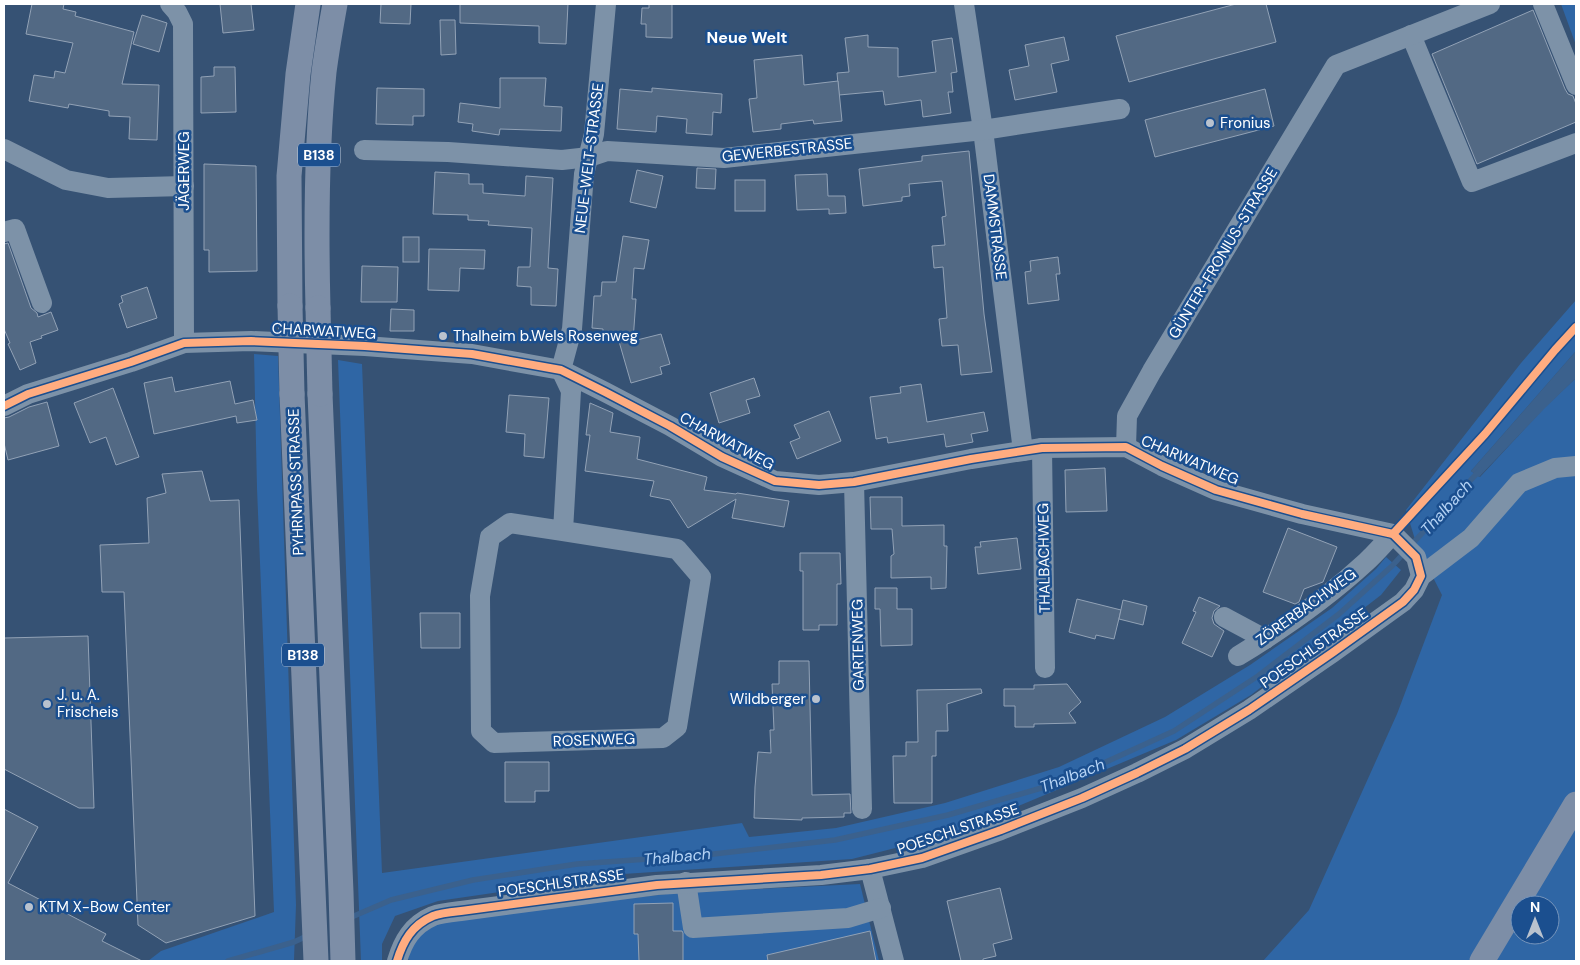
<svg xmlns="http://www.w3.org/2000/svg" width="1580" height="965" font-family="'DM Sans',sans-serif">
<style>
.green{fill:#2f66a5;fill-rule:evenodd}
.water{fill:#3b618d}
.lines{fill:none;stroke-linecap:round;stroke-linejoin:round}
.stream{stroke:#3b618d;stroke-width:5.5}
.building{fill:#526984;stroke:#92a2b6}
.minor{stroke:#7d92a8;stroke-width:20}
.major{stroke:#7d8ea7;stroke-width:25}
.major-bridge{stroke:#7d8ea7;stroke-width:25}
.cycleway-casing{stroke:#1b4f8f;stroke-width:11}
.cycleway{stroke:#ffac80;stroke-width:8}
.poi-dot{fill:#b9c2ce;stroke:#1b4f8f;stroke-width:2}
.labels{text-anchor:middle;stroke-width:5;stroke-linejoin:round;paint-order:stroke}
.shield{fill:#1b4f8f;stroke:#bbcadd;stroke-width:1}
.shield-label{font-size:14px;font-weight:bold;fill:#fff}
.poi-label{font-size:15px;fill:#fff;stroke:#1b4f8f;text-anchor:start}
.street-label{font-size:15px;fill:#fff;stroke:#1b4f8f}
.neighbourhood-label{font-size:16px;font-weight:bold;fill:#fff;stroke:#1b4f8f}
.water-label{font-size:16px;font-style:italic;fill:#b5d3f5;stroke:#1b4f8f}
</style>
<rect width="100%" height="100%" fill="#365274"/>
<g class="green">
<path d="M1561,4H1576V45Z"/>
<path d="M1576,300V351L1471,471L1480,477L1544,408L1576,378V961H1263L1309,910L1397,714L1442,595L1417,546L1406,510L1521,363ZM1520,905H1550V935H1520Z"/>
<path d="M254,354L278,356L296,905L294,960L297,961H148L161,951L274,912L257,488Z"/>
<path d="M338,360L362,364L382,873L742,823L749,837L836,828L945,803L1059,767L1165,717L1250,665L1332,608L1376,569L1386,557L1401,570L1381,595L1251,695L1176,740L966,828L911,844L852,859L623,874L438,901L395,916L382,944V961H361Z"/>
<path d="M860,884L879,961H413L407,959L415,939L435,921L675,893Z"/>
</g>
<path class="water" d="M1576,351V378L1544,409L1479,477L1471,471Z"/>
<g class="lines">
<g class="stream">
<path d="M347,919L391,900L473,880L577,864L705,855L835,840L948,815L1062,782L1174,731L1258,676L1339,614L1392,566L1480,470"/>
<path d="M228,961L294,942L309,935"/>
</g>
</g>
<g class="building">
<path d="M32,4H64L63,9L76,12L75,16L134,32L122,84L159,85L157,140L129,139L130,117L109,116V111L69,104L68,108L29,101L34,75L54,78L55,71L65,73L73,43L26,34Z"/>
<path d="M220,4H251L254,30L223,33Z"/>
<path d="M381,4H411L410,24L380,23Z"/>
<path d="M460,4H568L566,44L539,43V26L460,23Z"/>
<path d="M649,4H672V38L646,37V24H641L642,8H649Z"/>
<path d="M1236,4H1266L1276,42L1129,82L1116,36Z"/>
<path d="M1533,10L1565,89L1568,94L1573,96L1576,104V122L1477,164L1432,54Z"/>
<path d="M142,15L167,23L159,52L133,44Z"/>
<path d="M440,20H455L456,54L441,55Z"/>
<path d="M868,35V47L898,48V77L936,72L932,41L952,38L957,72L951,73L953,92H948L951,113L923,117L921,100L885,105L883,91L839,95L837,73L849,72L845,38Z"/>
<path d="M1064,37L1069,60L1051,64L1057,92L1015,100L1009,70L1029,66L1025,45Z"/>
<path d="M802,55L804,85L838,81L842,121L814,124L813,120L781,124V129L753,132L749,99L757,98L754,60Z"/>
<path d="M214,67H235L236,112L201,113V77L214,76Z"/>
<path d="M500,78H546L544,106L562,107L561,131L500,129L499,135L472,131L473,124L458,122L460,103L500,108Z"/>
<path d="M377,88L424,89V116H413V125L376,124Z"/>
<path d="M652,88L722,94L721,113L713,112L712,135L686,133L687,119L657,116L656,132L617,129L620,89L652,92Z"/>
<path d="M1265,89L1274,126L1155,157L1145,120Z"/>
<path d="M969,151L984,314L992,372L961,375L958,345L942,346L939,319L947,318L943,267L934,268L932,246L945,245L942,217L946,216L942,181L909,184L910,196L902,197V201L863,206L859,169L922,161V156Z"/>
<path d="M204,164L256,166L257,271L209,272V250H204Z"/>
<path d="M697,168L716,169L715,189L696,188Z"/>
<path d="M637,170L663,176L656,208L630,202Z"/>
<path d="M435,172L469,174V184H483V193L525,196L526,176L553,178L548,268L558,269L556,306L531,305V287L517,286L518,267H530L532,228L488,225L489,221L468,220V215L433,214Z"/>
<path d="M827,174L828,196H845L846,213L829,214V209L797,210L795,175Z"/>
<rect x="735" y="180" width="30" height="31"/>
<path d="M623,236L649,240L644,269L634,268L632,299H636L633,341L661,334L670,364L660,367L662,374L631,383L618,338L603,337V329L592,328L594,296H601L602,282H616Z"/>
<rect x="403" y="237" width="16" height="25"/>
<path d="M8,243L31,308L37,313L38,317L51,312L58,330L41,336L42,338L30,342L36,363L20,370L8,344L10,343L4,329V244Z"/>
<path d="M429,249L485,250L484,269L460,268L459,291L428,290Z"/>
<path d="M1058,257L1060,274H1056L1059,300L1028,304L1025,272L1031,271L1030,261Z"/>
<path d="M362,266L398,267L397,302H361Z"/>
<path d="M147,287L157,318L127,328L119,304L123,302L121,296Z"/>
<path d="M391,309L414,310V331H390Z"/>
<path d="M172,377L175,392L230,381L235,404L253,400L257,420L237,423L236,416L154,434L144,383Z"/>
<path d="M754,378L760,396L746,400L750,413L719,423L710,393Z"/>
<path d="M921,384L927,422L984,412L988,431L971,434L973,442L946,447L944,434L888,443L887,437L876,439L870,397L901,393L900,387Z"/>
<path d="M113,388L139,457L116,465L106,437L90,443L74,403Z"/>
<path d="M509,395L549,398L544,458L524,456L525,434L506,432Z"/>
<path d="M47,402L59,446L8,460L4,443V418L9,417L29,407Z"/>
<path d="M590,403L613,413L610,432L640,437L637,459L707,477L704,490L736,494L737,493L789,501L784,527L732,518L736,499L688,528L670,500L650,496L654,481L585,471L590,435H586Z"/>
<path d="M829,411L841,441L797,459L790,442L800,438L794,425Z"/>
<path d="M1105,468L1107,511L1066,512L1065,470Z"/>
<path d="M202,471L210,501L239,500L255,916L166,943L138,925L124,592H102L100,545L149,543L147,498L166,493L162,474Z"/>
<path d="M870,497H902V526L944,525V546H947L946,588L931,589V577L891,578V556L894,554L892,529H871Z"/>
<path d="M1288,528L1337,547L1323,582L1304,589L1299,602L1295,604L1263,592Z"/>
<path d="M1017,538L1021,569L978,574L975,547H981L980,542Z"/>
<path d="M800,553H840L841,584H837V625H819V630H803V571H800Z"/>
<path d="M875,588H897V609H912V645L881,646L880,609H875Z"/>
<path d="M1199,597L1220,606L1214,611L1212,618L1214,624L1224,631L1212,657L1182,643L1196,612L1193,611Z"/>
<path d="M1077,599L1121,610L1114,639L1096,635L1095,639L1069,632Z"/>
<path d="M1123,600L1147,606L1143,625L1119,619Z"/>
<path d="M420,613H460V648H421Z"/>
<path d="M88,636L94,808H79L4,769V638Z"/>
<path d="M779,661H809L812,795L850,794L851,813H844V817L802,818V820L754,818L755,787L758,752L771,753L770,730H774L772,684H779Z"/>
<path d="M1067,684L1081,702L1069,713L1076,723L1034,724V727H1015V706H1004V689H1034V685Z"/>
<path d="M981,689L982,693L947,704L948,731H936V756H932V803H894L893,756H906V742H918L917,690Z"/>
<path d="M505,762H549V791H535V802H505Z"/>
<path d="M4,809L38,827L8,883L106,934L102,941L142,961H4Z"/>
<path d="M1000,888L1012,939L993,944L996,956L983,959V961H961L947,901Z"/>
<path d="M673,903V931H682L683,933V961H639L638,934H634V904Z"/>
<path d="M870,931L876,961H768L767,955Z"/>
</g>
<g class="lines">
<g class="minor">
<path d="M170,4L177,12L183,24L184,343"/>
<path d="M964,4L983,130L1023,451"/>
<path d="M1543,4L1576,85"/>
<path d="M1411,35L1472,182L1576,143"/>
<path d="M4,149L66,180L108,188L184,186"/>
<path d="M364,150L448,152L562,160L589,157L607,151L724,158L983,130L1120,109"/>
<path d="M4,232L15,229L42,303"/>
<path d="M4,406L28,394L131,362L184,343L251,341L365,346L472,354L561,370L605,392L670,426L722,457L775,481L819,485L854,482L971,459L1042,448L1126,447L1162,466L1216,490L1302,514L1393,534L1416,557L1421,576"/>
<path d="M1126,447L1127,416L1152,371L1336,65L1490,4"/>
<path d="M1042,448L1045,668"/>
<path d="M854,482L862,809"/>
<path d="M563,531L677,549L701,577L677,727L663,738L494,743L481,731L480,596L490,537L510,523L563,531L571,391L561,370L572,329L584,174L594,134L606,4"/>
<path d="M1224,617L1265,639"/>
<path d="M1238,656C1284,628 1327,598 1366,562C1376,553 1384,543 1393,534"/>
<path d="M870,869L894,961"/>
<path d="M686,882L693,928L848,918L881,908"/>
<path d="M397,961C403,941 412,925 433,916C441,913 452,912 461,911L657,885L821,875L870,869L922,858L1001,830L1082,798L1137,773L1185,749L1249,710L1332,653L1403,602L1414,590L1421,576L1471,538L1519,483L1555,468L1576,466"/>
</g>
<g class="major">
<path d="M290,306L289,176L298,74L308,4"/>
<path d="M318,308C316,229 316,150 324,72C327,49 331,26 335,4"/>
<path d="M292,394L316,961"/>
<path d="M320,394L341,892L343,961"/>
<path d="M1482,961L1576,804"/>
</g>
<g class="major-bridge">
<path d="M290,306L292,394"/>
<path d="M318,308L320,394"/>
</g>
<g class="cycleway-casing">
<g id="cycleway">
<path d="M4,406L28,394L131,362L184,343L251,341L365,346L472,354L561,370L605,392L670,426L722,457L775,481L819,485L854,482L971,459L1042,448L1126,447L1162,466L1216,490L1302,514L1393,534L1416,557L1421,576L1414,590L1403,602L1332,653L1249,710L1185,749L1137,773L1082,798L1001,830L922,858L870,869L821,875L657,885L461,911C452,912 441,913 433,916C412,925 403,941 397,961"/>
<path d="M1393,534L1485,434L1555,350L1576,327"/>
</g>
</g>
<use href="#cycleway" class="cycleway"/>
</g>
<g class="poi-dot">
<circle cx="1210" cy="123" r="5"/>
<circle cx="443" cy="336" r="5"/>
<circle cx="816" cy="699" r="5"/>
<circle cx="47" cy="704" r="5"/>
<circle cx="29" cy="907" r="5"/>
</g>
<g class="labels">
<g class="shield">
<rect x="298" y="143.5" width="42" height="23" rx="4"/>
<rect x="282" y="643.5" width="42" height="23" rx="4"/>
</g>
<g class="shield-label">
<text x="319" y="160">B138</text>
<text x="303" y="660">B138</text>
</g>
<g class="poi-label">
<text x="1220" y="128">Fronius</text>
<text x="453" y="341">Thalheim b.Wels Rosenweg</text>
<text x="57" y="700">J. u. A.<tspan x="57" dy="17">Frischeis</tspan></text>
<text x="806" y="704" text-anchor="end">Wildberger</text>
<text x="39" y="912">KTM X-Bow Center</text>
</g>
<g class="street-label">
<text transform="translate(787 150) rotate(-6)" y="5">GEWERBESTRASSE</text>
<text transform="translate(589 158) rotate(-83)" y="5">NEUE-WELT-STRASSE</text>
<text transform="translate(184 171) rotate(-90)" y="5">JÄGERWEG</text>
<text transform="translate(995 227) rotate(83)" y="5">DAMMSTRASSE</text>
<text transform="translate(1223 253) rotate(-59)" y="5">GÜNTER-FRONIUS-STRASSE</text>
<text transform="translate(324 331) rotate(3)" y="5">CHARWATWEG</text>
<text transform="translate(727 441) rotate(28)" y="5">CHARWATWEG</text>
<text transform="translate(1190 460) rotate(23)" y="5">CHARWATWEG</text>
<text transform="translate(296 482) rotate(-92)" y="5">PYHRNPASS STRASSE</text>
<text transform="translate(1044 558) rotate(-91)" y="5">THALBACHWEG</text>
<text transform="translate(1306 607) rotate(-36)" y="5">ZÖRERBACHWEG</text>
<text transform="translate(858 645) rotate(-91)" y="5">GARTENWEG</text>
<text transform="translate(1314 648) rotate(-35)" y="5">POESCHLSTRASSE</text>
<text transform="translate(594 740) rotate(-2)" y="5">ROSENWEG</text>
<text transform="translate(958 829) rotate(-19)" y="5">POESCHLSTRASSE</text>
<text transform="translate(561 883) rotate(-8)" y="5">POESCHLSTRASSE</text>
</g>
<g class="neighbourhood-label">
<text x="747" y="43">Neue Welt</text>
</g>
<g class="water-label">
<text transform="translate(1446 507) rotate(-48)" y="6">Thalbach</text>
<text transform="translate(1072 775) rotate(-21)" y="6">Thalbach</text>
<text transform="translate(677 856) rotate(-5)" y="6">Thalbach</text>
</g>
</g>
<rect width="1580" height="965" fill="none" stroke="#ffffff" stroke-width="10"/>
<g transform="translate(1535 920)"><circle r="24" fill="#1b4f8f" stroke="#7695bc"/>
<path d="M0-4L9 19L0 12L-9 19Z" fill="#b9c2ce"/>
<text y="-8" font-size="14" font-weight="bold" text-anchor="middle" fill="#ffffff">N</text>
</g>
</svg>
